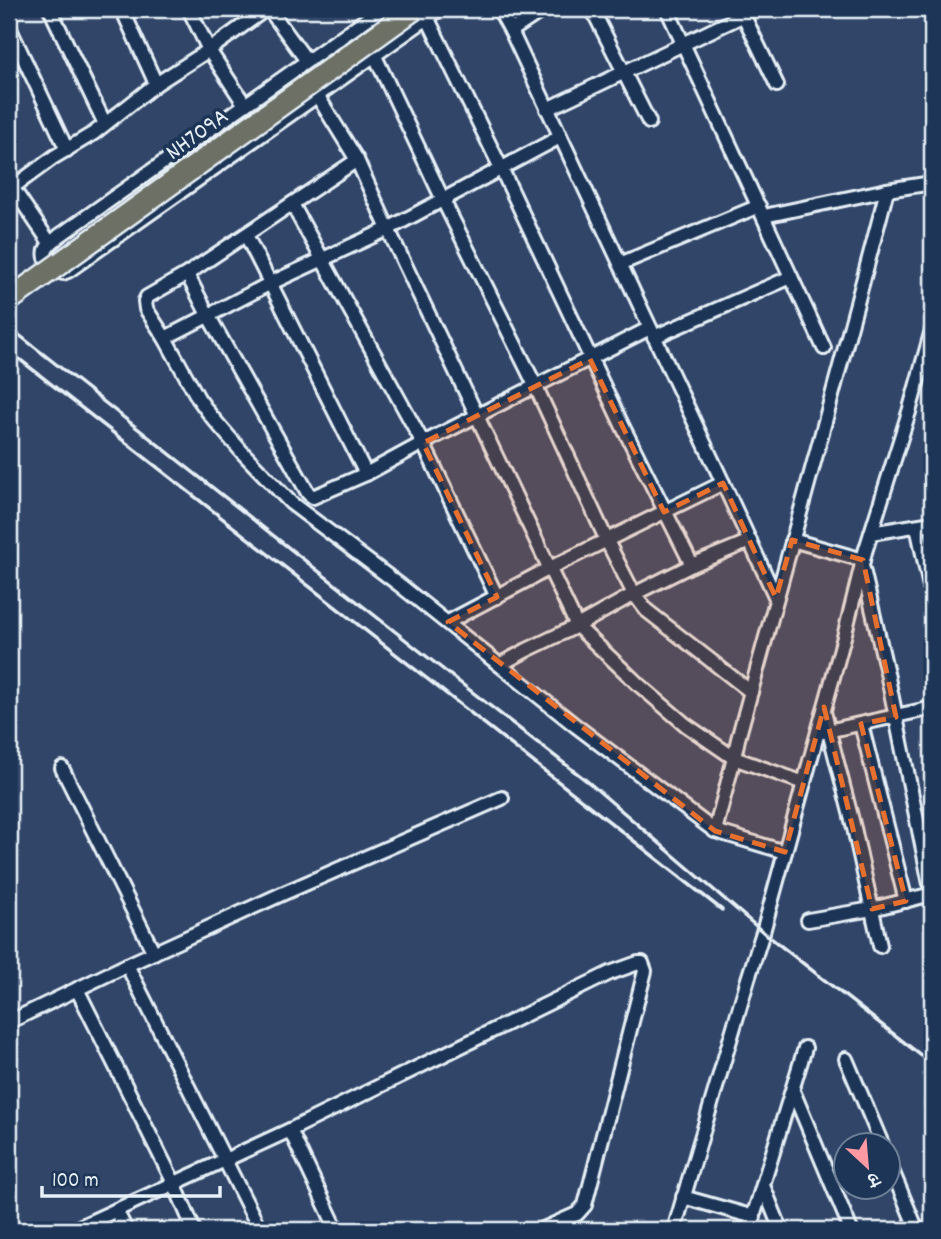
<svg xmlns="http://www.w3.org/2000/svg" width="941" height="1239" font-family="Dekko,'Playpen Sans Deva',sans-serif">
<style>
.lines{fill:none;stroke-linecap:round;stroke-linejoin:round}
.minor-casing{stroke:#e8f1f8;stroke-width:18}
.minor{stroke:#1d3557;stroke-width:12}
.rail{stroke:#e8f1f8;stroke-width:3.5}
.trunk-bridge-casing{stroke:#e8f1f8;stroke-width:26;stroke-linecap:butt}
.trunk-bridge{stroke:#6c7065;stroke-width:21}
.marked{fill:#e8702f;fill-opacity:0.2;stroke:#e8702f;stroke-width:5;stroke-dasharray:14 9;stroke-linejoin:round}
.labels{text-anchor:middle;stroke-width:7;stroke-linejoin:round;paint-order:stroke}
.street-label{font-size:24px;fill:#e8f1f8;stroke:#1d3557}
</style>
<rect width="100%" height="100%" fill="#314568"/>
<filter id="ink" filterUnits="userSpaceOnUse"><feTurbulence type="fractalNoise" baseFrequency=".0143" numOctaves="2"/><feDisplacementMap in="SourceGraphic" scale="14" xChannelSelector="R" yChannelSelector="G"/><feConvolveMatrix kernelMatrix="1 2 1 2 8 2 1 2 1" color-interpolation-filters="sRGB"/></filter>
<g filter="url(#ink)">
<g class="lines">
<g class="minor-casing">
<g id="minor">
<path d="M50,9L105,124"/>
<path d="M122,9L156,84"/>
<path d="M189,9L209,50L245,105"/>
<path d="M269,9L307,61"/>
<path d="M381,9L59,236C55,240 48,244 46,250C43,261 54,270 63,273L68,271L440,9"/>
<path d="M499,9L511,31L723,483L776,598"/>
<path d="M592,9L649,122"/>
<path d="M667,9L824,348"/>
<path d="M741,10L777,85"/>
<path d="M427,17L501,168L623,427L692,565"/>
<path d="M9,27L67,150"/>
<path d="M511,31L544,9"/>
<path d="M374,54L443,200L536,387L607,541L634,594L646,610L751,692"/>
<path d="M317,95L357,160L388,229L577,626L638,684L686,725L734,758L804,783"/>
<path d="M547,109L744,15"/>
<path d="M357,160L187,274L147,297L145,301L146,309L165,338L198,398L211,416L242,452L291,503L401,586L576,726L715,831L785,852"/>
<path d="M9,179L12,187L50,243"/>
<path d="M9,190L54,157L94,133L156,84L209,50L266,9"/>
<path d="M292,204L423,443L497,597"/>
<path d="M764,216L887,190L932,183"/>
<path d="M246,235L366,474"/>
<path d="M620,264L759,206"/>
<path d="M187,274L208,315L308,493L313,497L366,474L423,443L650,328"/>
<path d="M654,337L791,277"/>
<path d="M165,338L271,283L388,229L560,137"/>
<path d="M917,526L932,596"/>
<path d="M871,533L932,523"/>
<path d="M792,540L863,560"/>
<path d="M863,569L887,673L932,894"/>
<path d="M448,622L550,568L723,483"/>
<path d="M501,664L527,650L577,626L634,594L692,565L750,541"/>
<path d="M824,712L854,828L880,946"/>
<path d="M861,724L906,901"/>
<path d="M823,732L932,708"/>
<path d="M62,768L154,953"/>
<path d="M715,831L734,758L738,739C788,556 839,374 887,190"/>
<path d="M808,920L872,909L932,894"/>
<path d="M127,965L260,1230"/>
<path d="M77,989L174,1183L194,1230"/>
<path d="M9,1022L127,965L284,893L502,798"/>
<path d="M846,1059L882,1144"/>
<path d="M793,1091L851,1230"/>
<path d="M932,1103V1104"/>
<path d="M290,1130L337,1230"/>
<path d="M888,1161L917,1230"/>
<path d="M764,1188L781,1230"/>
<path d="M683,1197L754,1217"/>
<path d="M116,1210L126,1230"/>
<path d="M73,1230L290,1130L610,973L638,963H642L645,971L585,1205L577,1214L541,1230"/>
<path d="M674,1230L748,979L763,932L844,637L865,552L909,412L932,330"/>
<path d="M749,1230L805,1048"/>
</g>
</g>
<use href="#minor" class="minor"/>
<g class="rail">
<path d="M9,327L449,674L587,781L763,932L932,1064"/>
<path d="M9,351L722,910"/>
</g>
<g class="trunk-bridge-casing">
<path id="trunk-bridge" d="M9,300L414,9"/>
</g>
<use href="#trunk-bridge" class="trunk-bridge"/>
</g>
</g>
<path class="marked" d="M590,359L664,512L723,483L776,598L792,540L863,560L896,717L861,724L906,901L872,909L824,707L785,852L715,831L448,622L497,597L423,443Z"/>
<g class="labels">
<g class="street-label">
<text transform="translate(196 133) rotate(-36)" y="8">NH709A</text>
</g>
</g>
<rect width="941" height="1239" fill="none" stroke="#1d3557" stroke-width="35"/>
<rect x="18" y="18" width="906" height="1204" fill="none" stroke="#e8f1f8" stroke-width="2.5" filter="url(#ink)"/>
<g transform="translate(867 1166) rotate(154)"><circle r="33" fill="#1d3557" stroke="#6e8097" stroke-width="2"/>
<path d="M0-5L12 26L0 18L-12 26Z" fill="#ff9aa2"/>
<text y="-10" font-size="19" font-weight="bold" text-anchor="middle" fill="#e8f1f8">उ</text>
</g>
<path d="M42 1186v10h178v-10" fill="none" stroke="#e8f1f8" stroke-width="3.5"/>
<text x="52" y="1186" font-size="21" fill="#e8f1f8" stroke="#1d3557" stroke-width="5" paint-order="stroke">100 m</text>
</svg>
